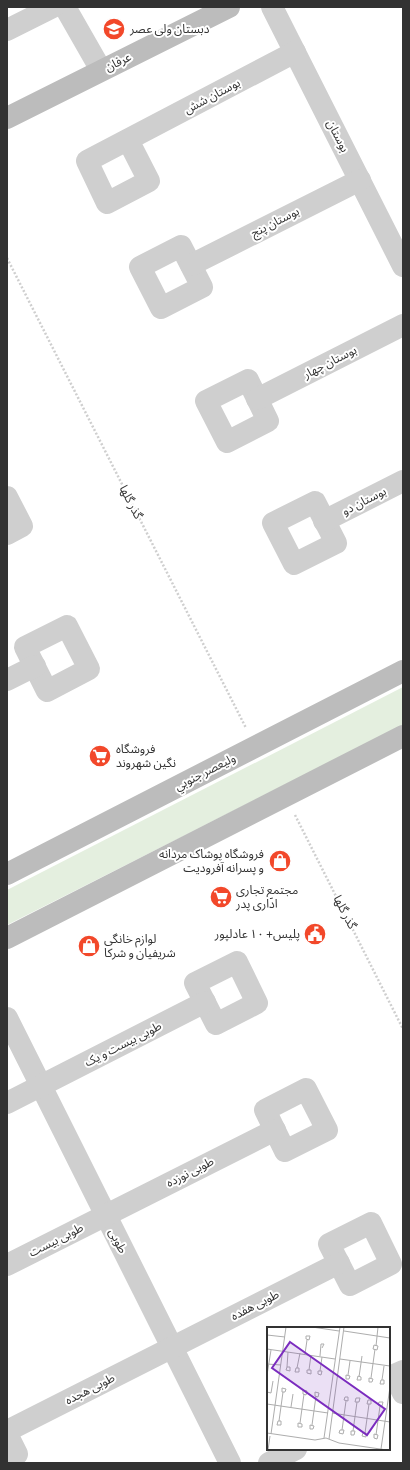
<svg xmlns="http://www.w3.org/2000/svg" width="410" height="1470" font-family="Commissioner,'Noto Sans Arabic',sans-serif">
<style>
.green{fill:#e4efdf}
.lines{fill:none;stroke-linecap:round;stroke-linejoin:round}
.path{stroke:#cfcfcf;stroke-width:2.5;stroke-dasharray:2 2;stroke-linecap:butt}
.street{stroke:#cfcfcf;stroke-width:22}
.secondary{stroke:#bcbcbc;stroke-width:22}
.labels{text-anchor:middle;stroke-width:4;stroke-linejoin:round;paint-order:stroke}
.poi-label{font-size:12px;fill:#323232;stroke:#fff;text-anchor:start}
.street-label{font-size:12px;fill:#323232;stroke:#fff}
.inset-road{fill:none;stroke:#adadad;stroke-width:1}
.view{fill:#7b2cbf;fill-opacity:0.15;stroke:#7b2cbf;stroke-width:2}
.inset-edge{fill:none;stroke:#323232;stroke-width:2}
</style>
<rect width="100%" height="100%" fill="#fff"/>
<path class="green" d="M403,687V725L7,925V890Z"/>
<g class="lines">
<g class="path">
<path d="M7,258L246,728"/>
<path d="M295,815L403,1029"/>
</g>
<g class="street">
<path d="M65,7L101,70"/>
<path d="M272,7L403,266"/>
<path d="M7,30L53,7"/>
<path d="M128,140L149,181L107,203L87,161L295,52"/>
<path d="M181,246L202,287L161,308L140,267Z"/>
<path d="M191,265L360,180"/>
<path d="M248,380L268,421L227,442L206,401Z"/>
<path d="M257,399L403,325"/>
<path d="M7,497L22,526L7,534"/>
<path d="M315,502L336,543L294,564L273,523Z"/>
<path d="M324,521L403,481"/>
<path d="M67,626L89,669L47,691L25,647Z"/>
<path d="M7,680L35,666"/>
<path d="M237,962L257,1003L216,1024L195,983Z"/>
<path d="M7,1018L230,1463"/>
<path d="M306,1089L327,1130L285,1151L265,1110Z"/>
<path d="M7,1103L205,1002"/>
<path d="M371,1223L391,1264L350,1285L329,1244Z"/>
<path d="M7,1265L275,1130"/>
<path d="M403,1371L394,1375L403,1393"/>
<path d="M7,1431L339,1263"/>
<path d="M7,1434L17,1454L7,1459"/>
<path d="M269,1463L296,1449"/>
</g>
<g class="secondary">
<path d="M7,118L229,7"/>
<path d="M7,874L403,671"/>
<path d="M7,938L403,736"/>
</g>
</g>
<defs>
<g id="school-disc" transform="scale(1.15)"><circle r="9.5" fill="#f2482a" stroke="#fff"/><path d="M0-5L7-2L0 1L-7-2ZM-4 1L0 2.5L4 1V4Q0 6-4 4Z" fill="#fff"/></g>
<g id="supermarket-disc" transform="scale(1.15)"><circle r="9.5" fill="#f2482a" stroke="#fff"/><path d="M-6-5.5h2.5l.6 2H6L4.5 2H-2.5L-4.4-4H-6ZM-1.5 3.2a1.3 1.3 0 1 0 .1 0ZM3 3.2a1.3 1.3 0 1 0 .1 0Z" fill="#fff"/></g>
<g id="shop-disc" transform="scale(1.15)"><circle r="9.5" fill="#f2482a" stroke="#fff"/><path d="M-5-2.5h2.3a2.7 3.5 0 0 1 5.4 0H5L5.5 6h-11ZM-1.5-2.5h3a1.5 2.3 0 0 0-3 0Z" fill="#fff"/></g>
<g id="civic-disc" transform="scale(1.15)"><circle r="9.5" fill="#f2482a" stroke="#fff"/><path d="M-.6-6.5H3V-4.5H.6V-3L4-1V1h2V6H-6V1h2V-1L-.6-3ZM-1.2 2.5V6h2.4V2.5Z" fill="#fff"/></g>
</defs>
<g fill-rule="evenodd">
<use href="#school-disc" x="114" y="29"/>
<use href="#supermarket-disc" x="100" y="756"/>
<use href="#shop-disc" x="280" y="861"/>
<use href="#supermarket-disc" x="221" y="897"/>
<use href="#civic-disc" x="315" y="934"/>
<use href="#shop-disc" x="89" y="946"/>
</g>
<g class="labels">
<g class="poi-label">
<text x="130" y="33">دبستان ولی عصر</text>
<text x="116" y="753">فروشگاه<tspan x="116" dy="14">نگین شهروند</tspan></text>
<text x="264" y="858" text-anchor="end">فروشگاه پوشاک مردانه<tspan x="264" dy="14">و پسرانه آفرودیت</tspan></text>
<text x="236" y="894">مجتمع تجاری<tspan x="236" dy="14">اداری پدر</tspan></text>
<text x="300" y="938" text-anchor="end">پلیس+ ۱۰ عادلپور</text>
<text x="104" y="943">لوازم خانگی<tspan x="104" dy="14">شریفیان و شرکا</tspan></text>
</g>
<g class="street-label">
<text transform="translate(118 62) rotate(-26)" y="4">عرفان</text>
<text transform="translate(212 96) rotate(-28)" y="4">بوستان شش</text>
<text transform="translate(338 136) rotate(63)" y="4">بوستان</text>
<text transform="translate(275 222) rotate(-27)" y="4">بوستان پنج</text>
<text transform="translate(330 362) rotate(-27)" y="4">بوستان چهار</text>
<text transform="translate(364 501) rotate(-27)" y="4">بوستان دو</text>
<text transform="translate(131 502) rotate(63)" y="4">گذر گلها</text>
<text transform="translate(205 772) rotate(-27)" y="4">وليعصر جنوبي</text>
<text transform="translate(345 912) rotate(63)" y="4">گذر گلها</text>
<text transform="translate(123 1044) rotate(-27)" y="4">طوبی بیست و یک</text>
<text transform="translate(190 1172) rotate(-27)" y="4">طوبی نوزده</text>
<text transform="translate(56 1240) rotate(-27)" y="4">طوبی بیست</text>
<text transform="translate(118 1241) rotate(63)" y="4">طوبی</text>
<text transform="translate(255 1305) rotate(-27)" y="4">طوبی هفده</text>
<text transform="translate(90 1389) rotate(-27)" y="4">طوبی هجده</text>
</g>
</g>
<g transform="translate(267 1327)">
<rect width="123" height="123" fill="#fff"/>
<path class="inset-road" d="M45,0L72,4M77,4L123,11M0,8L18,10M39,9H43L42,13L39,12ZM107,18L111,19L110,23L106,22ZM109,19L111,0M0,22L68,32M38,27L40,13M53,29L54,17H57L55,21M73,32L123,39M0,37L14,38M20,40L21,25M20,40H23V44L19,43ZM29,41H32V45H28ZM30,41L33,26M40,43H44V47L40,46ZM42,43L44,28M51,44H55L54,48L51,47ZM53,44L55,30M0,48L4,23M79,48L83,49L82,52H79ZM81,48L83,34M91,49L94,50V53H90ZM92,50L95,29M102,51L106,52L105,55H102ZM104,51L108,22M114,53H117V57H113ZM115,53L117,39M15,61L19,62L18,65H15ZM36,63L40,64L39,68L36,67ZM0,65L4,66L6,54M48,65L52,66L51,70L48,69ZM78,70H81V74L77,73ZM89,71H93L92,75H88ZM101,73H104V77H100ZM112,75H116L115,79L111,78ZM0,77L61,86M24,80L26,67M65,86L123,95M11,94H14V98H10ZM12,94L16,65M31,96L35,97V100H31ZM33,96L37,67M43,98L47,99L46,102H43ZM45,98L49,69M73,103H77L76,107L72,106ZM75,103L79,74M84,104H88L87,108H84ZM86,104L90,75M0,106L48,113L59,111L72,116L120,123M96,106H99V110L95,109ZM98,106L102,77M4,107L19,0M107,107L111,108L110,112L107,111ZM109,108L113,79M57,111L73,0M62,112L77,0M114,122L123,60M1,123L3,109"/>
<path class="view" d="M23,15L118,82L100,108L5,41Z"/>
<rect width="123" height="123" class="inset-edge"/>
</g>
<rect width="410" height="1470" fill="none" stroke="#323232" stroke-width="16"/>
</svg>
